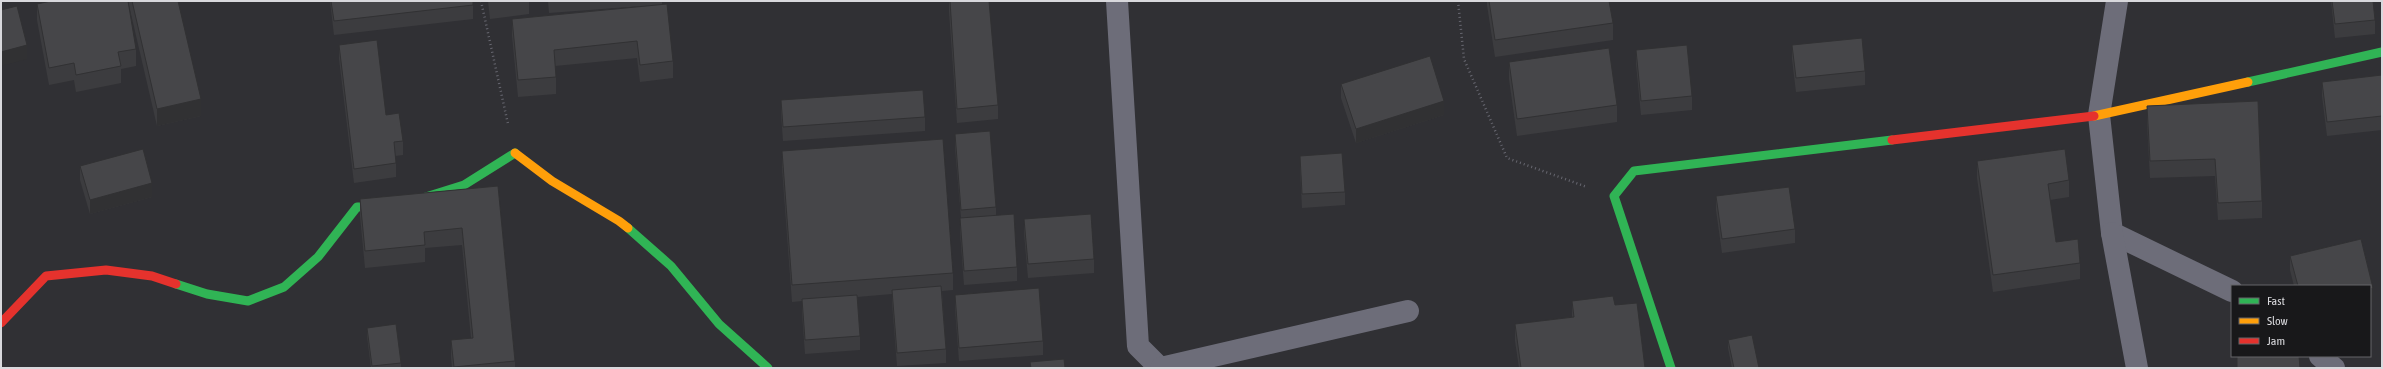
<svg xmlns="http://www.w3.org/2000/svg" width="2383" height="369" font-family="'Asap Condensed',sans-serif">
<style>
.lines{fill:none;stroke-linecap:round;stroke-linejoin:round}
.path{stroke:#676770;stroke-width:2.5;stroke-dasharray:1 3;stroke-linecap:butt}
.street{stroke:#6d6d79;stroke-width:22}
.fast{stroke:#30b455;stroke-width:9}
.slow{stroke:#ff9f0a;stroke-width:9}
.jam{stroke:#e5322d;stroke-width:9}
.wall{fill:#3c3c3f}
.shaded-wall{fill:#313133}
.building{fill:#464649;stroke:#313133}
</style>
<rect width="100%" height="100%" fill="#303034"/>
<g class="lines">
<g class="path">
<path d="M481,1L508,124"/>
<path d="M1458,1L1464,59L1507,158L1587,187"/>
</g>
<g class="street">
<path d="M1117,1L1138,346L1160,368"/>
<path d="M2117,1L2099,115L2112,233L2232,291"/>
<path d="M2112,233L2137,368"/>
<path d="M2320,356L2334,368"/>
<path d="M1161,368L1408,311"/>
</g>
<g class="fast">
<path d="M2248,82L2382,52"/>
<path d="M628,228L671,266L719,324L768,368"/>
<path d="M176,284L207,294L248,301L284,287L318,257L357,207L397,206L464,185L515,153"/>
<path d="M1671,368L1614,196L1634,171L1892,140"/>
</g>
<g class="slow">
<path d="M2094,116L2248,82"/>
<path d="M515,153L552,181L619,221L628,228"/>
</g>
<g class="jam">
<path d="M1892,140L2094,116"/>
<path d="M1,323L46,276L106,270L152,276L176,284"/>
</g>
</g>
<g class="wall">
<path d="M128,1H178L201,116L157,126Z"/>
<path d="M330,1H473V19L334,35Z"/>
<path d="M488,1H529V14L490,19Z"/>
<path d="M548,1H662V4L673,61V78L640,82L637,58L555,66L556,77V94L518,97L512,36V19L642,6L549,13Z"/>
<path d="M949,1L998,105V119L957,123L949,12Z"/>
<path d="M1487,1H1609L1613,23V40L1495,57L1487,5Z"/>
<path d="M2331,1H2373L2375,20V34L2335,38Z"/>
<path d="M37,4L136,49V66L121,69V83L76,92L74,80L49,85L37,20Z"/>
<path d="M339,45L403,141V155L395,156L396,163V177L354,183L339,59Z"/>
<path d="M1792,45L1865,71V85L1796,92L1792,59Z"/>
<path d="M1636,50L1692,96V110L1641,115L1636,64Z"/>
<path d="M1509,62L1617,105V122L1517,136L1509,79Z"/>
<path d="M2382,75V130L2327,136L2322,96V82Z"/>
<path d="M1341,84L1444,115L1356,143L1341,98Z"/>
<path d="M781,100L925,117V131L783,141L781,114Z"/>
<path d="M2258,101L2262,201V218L2218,220L2215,176L2150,178L2147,123V106Z"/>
<path d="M955,134L996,207V215L1017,267V281L964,285L960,232L961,218L955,148Z"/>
<path d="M782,151L953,273V290L942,291L946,349V363L897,366L892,303V294L857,297L860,336V350L805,354L802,313V301L792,302L782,168Z"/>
<path d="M1300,156L1345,192V205L1302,208L1300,170Z"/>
<path d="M1977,161L2069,180V197L2050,200L2056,242L2080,263V279L1993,292L1977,178Z"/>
<path d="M80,166L152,197L90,214L80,180Z"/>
<path d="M498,186L515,361V368H452L451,357V340L471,338L462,245L425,248V262L365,268L360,216V199Z"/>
<path d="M1716,196L1795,229V243L1722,253L1716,210Z"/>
<path d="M1024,219L1094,259V273L1028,278L1024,233Z"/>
<path d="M2361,239L2373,288V302H2370V286H2294L2290,270V256Z"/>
<path d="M955,295L1043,341V355L959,361L955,309Z"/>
<path d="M1572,301L1645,368H1519L1515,341V324L1572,317Z"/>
<path d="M367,328L401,363V368H371L367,336Z"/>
<path d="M1728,340L1759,368H1732L1728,348Z"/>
</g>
<g class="shaded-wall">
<path d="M27,45V59L1,66V52Z"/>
<path d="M201,99V116L157,126V109Z"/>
<path d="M1444,101V115L1356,143V129Z"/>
<path d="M152,183V197L90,214V200Z"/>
<path d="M2373,288V302H2370V289Z"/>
</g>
<g class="building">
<path d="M51,1H128L136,49L118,52L121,66L76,75L74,63L49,68L37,4Z"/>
<path d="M132,1H178L201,99L157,109Z"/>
<path d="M331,1H473V5L334,21Z"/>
<path d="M950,1H989L998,105L957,109Z"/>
<path d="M1489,1H1609L1613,23L1495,40Z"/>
<path d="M2332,1H2373L2375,20L2335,24Z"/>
<path d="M667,4L673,61L640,65L637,41L554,50L556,77L518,80L512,19Z"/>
<path d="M17,6L27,45L1,52V10Z"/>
<path d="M1862,38L1865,71L1796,78L1792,45Z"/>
<path d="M377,40L386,115L399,113L403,141L394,142L396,163L354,169L339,45Z"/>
<path d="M1687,45L1692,96L1641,101L1636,50Z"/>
<path d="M1609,48L1617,105L1517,119L1509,62Z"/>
<path d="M1430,56L1444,101L1356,129L1341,84Z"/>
<path d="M2382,75V116L2327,122L2322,82Z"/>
<path d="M923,90L925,117L783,127L781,100Z"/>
<path d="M2258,101L2262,201L2218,203L2215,159L2150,161L2147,106Z"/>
<path d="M990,131L996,207L961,210L955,134Z"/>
<path d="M943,139L953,273L792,285L782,151Z"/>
<path d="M143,149L152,183L90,200L80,166Z"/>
<path d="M2065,149L2069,180L2048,184L2056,242L2078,239L2080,263L1993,275L1977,161Z"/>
<path d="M1342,153L1345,192L1302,194L1300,156Z"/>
<path d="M498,186L515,361L454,367L451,340L473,338L462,228L424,232L425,245L365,251L360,199Z"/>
<path d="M1789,187L1795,229L1722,239L1716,196Z"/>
<path d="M1014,214L1017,267L964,271L960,218Z"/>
<path d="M1091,214L1094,259L1028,264L1024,219Z"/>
<path d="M2361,239L2373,288L2370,289V286H2298L2290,256Z"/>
<path d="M941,286L946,349L897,353L892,290Z"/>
<path d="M1039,288L1043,341L959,348L955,295Z"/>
<path d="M857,295L860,336L805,340L802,299Z"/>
<path d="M1613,296L1615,305L1637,303L1645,368H1521L1515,324L1574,317L1572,301Z"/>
<path d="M396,324L401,363L372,366L367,328Z"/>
<path d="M1752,335L1759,368H1734L1728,340Z"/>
<path d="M2237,356H2299L2300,368H2237Z"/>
<path d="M1064,359L1065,368H1031L1030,362Z"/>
<path d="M983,367V368H970Z"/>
</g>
<rect width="2383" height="369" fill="none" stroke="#d8d8dc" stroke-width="4"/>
<rect x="2231" y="285" width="140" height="72" fill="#18181a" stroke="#656568"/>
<rect x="2239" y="298" width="20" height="6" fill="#30b455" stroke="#656568"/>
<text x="2267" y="305" font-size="12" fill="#d8d8dc">Fast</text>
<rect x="2239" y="318" width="20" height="6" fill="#ff9f0a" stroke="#656568"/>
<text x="2267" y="325" font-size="12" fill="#d8d8dc">Slow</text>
<rect x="2239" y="338" width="20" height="6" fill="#e5322d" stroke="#656568"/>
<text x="2267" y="345" font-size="12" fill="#d8d8dc">Jam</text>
</svg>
